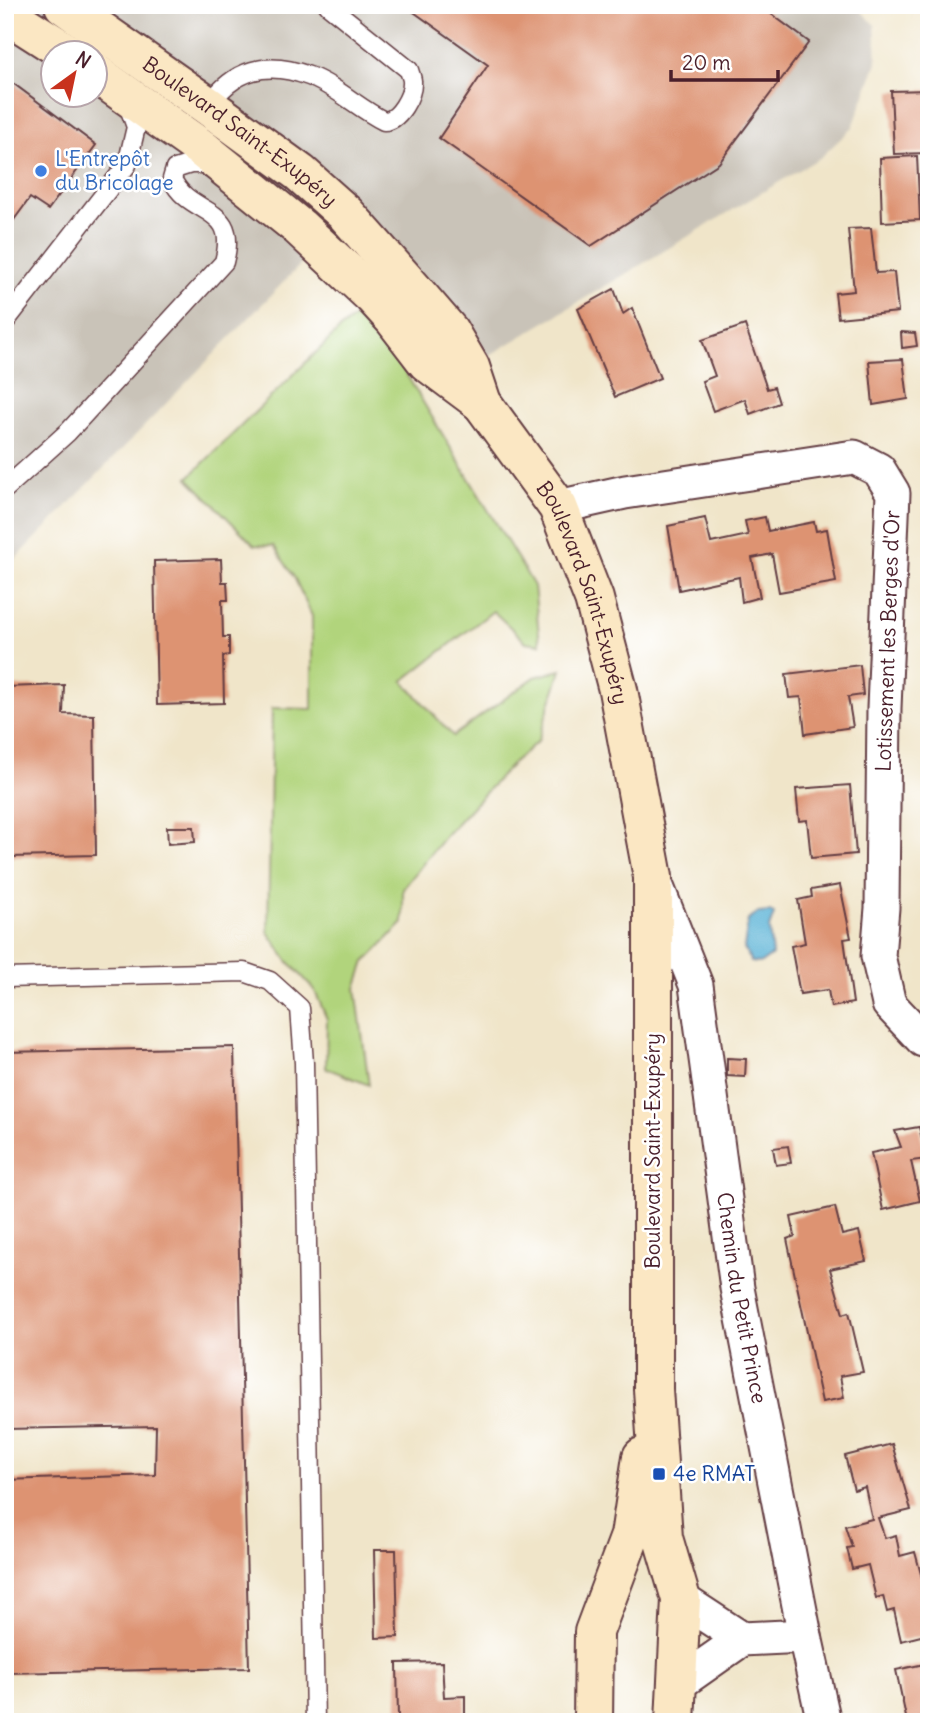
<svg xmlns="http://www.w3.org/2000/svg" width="934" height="1727" font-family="Delius,sans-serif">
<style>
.industrial{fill:#c9c3b8;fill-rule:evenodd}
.green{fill:#b1d47c;stroke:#7e7a54;stroke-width:2}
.water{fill:#57b1d5;stroke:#506880;stroke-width:2}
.building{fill:#dd9372}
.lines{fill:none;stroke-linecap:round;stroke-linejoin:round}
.service-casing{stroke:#633d43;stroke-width:21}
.minor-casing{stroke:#633d43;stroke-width:37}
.secondary-casing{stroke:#633d43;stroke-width:42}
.service{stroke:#fff;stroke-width:18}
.minor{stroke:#fff;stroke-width:33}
.secondary{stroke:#fbe7c3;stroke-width:38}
.shop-dot{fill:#3f7fe0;stroke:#fff;stroke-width:2.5}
.transit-dot{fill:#1a4fb4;stroke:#fff;stroke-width:2.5}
.labels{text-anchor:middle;stroke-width:5;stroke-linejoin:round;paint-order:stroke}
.street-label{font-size:21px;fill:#4a1f2b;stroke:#fff}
.shop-label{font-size:21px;fill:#366cbe;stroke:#fff;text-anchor:start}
.transit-label{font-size:21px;fill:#164399;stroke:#fff;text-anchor:start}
</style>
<rect width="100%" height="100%" fill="#fff"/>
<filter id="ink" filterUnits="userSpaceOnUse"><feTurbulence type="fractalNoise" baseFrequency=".0143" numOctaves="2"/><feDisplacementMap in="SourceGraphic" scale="14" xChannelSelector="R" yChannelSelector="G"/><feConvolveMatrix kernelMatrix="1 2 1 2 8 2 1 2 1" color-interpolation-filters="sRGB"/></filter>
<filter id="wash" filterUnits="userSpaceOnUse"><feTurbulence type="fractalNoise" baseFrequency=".00686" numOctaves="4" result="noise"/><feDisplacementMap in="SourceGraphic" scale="28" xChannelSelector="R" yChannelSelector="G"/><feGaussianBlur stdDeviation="1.57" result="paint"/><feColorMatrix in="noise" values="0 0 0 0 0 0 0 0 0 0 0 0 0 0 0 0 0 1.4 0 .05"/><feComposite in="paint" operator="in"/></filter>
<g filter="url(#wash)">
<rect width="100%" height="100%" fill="#f0e5c9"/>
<path class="industrial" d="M5,5H855L875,25L877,62L853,127L821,157L470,367L306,259L5,570ZM52,52H94V94H52Z"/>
<path class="green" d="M360,313L397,359L534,586L540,644L526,642L493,611L403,681L453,736L535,677L561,670L538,741L513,763L445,836L403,889V923L365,962L356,988L369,1085L326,1068L327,1019L314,989L288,961L268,932L272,708L312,709V616L295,579L274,546L254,545L188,478L341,328Z"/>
<path class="water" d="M772,912L774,914L769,928L772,955L761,963L751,962L744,948L748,920L758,913Z"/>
<g id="blocks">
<g class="building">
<path d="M404,5H759L809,42L719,163L591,246L439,138L488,65Z"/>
<path d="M5,82L14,84L96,145L48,210L30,198L5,232Z"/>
<path d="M929,90V153L894,154L891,91Z"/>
<path d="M917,156L920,220L882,222L880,158Z"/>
<path d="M871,228L876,273L894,272L898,312L838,318L835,293L854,291L848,229Z"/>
<path d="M614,289L623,314L632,308L660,378L615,397L578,309Z"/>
<path d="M745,325L767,389L774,387L779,403L750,414L745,399L713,411L702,381L715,376L702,340Z"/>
<path d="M901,332L915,333L917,346L902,348Z"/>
<path d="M903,359L908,399L873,405L869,361Z"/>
<path d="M765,517L768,531L814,522L816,531L827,529L836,582L779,592L772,554L752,558L760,597L742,602L739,577L679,590L668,526L705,518L711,543L748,535L745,521Z"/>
<path d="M221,559L222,582H227L228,600H222L223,637H229V655L223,656L224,703L157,705L154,561Z"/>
<path d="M860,665L863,695L848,697L853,727L805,734L801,697L789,698L786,674Z"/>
<path d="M64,685L63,714L94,715L96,855L10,857V864H5V687Z"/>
<path d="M850,785L856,854L811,858L807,820L799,821L796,789Z"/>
<path d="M167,827H194L195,842L168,844Z"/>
<path d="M840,885L851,938L844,939L853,1003L831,1007L828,990L800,994L791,946L805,943L798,900L812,897L811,890Z"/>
<path d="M234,1047L249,1668L5,1673V1480L155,1475L156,1426L5,1429V1052Z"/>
<path d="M727,1058L746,1059L745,1077L727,1076Z"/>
<path d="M919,1127L927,1159L911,1161L920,1201L883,1210L871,1153L901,1147L895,1131Z"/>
<path d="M788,1146L791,1163L776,1165L773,1148Z"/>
<path d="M835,1207L842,1235L859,1231L866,1261L830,1269L843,1314L849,1312L863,1372L840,1376L844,1398L822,1402L787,1239L795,1236L791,1217Z"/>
<path d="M892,1444L911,1510L878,1518L885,1538L896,1535L900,1556L915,1552L929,1604V1634L901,1641L894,1610L887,1612L883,1596L876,1598L868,1565L852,1569L847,1548L852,1547L845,1526L872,1519L865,1487L854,1490L845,1456Z"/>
<path d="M374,1550H396L398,1637L376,1638Z"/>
<path d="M442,1662L444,1697L465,1696V1722H444V1719H398L397,1663Z"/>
<path d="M929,1663V1722H907L896,1670Z"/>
</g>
</g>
</g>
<g filter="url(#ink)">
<use href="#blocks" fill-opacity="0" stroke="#633d43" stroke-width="2"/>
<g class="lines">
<g class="service-casing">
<g id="service">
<path d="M208,106C234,69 266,60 309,76C336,86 358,108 384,121C399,121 413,95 412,81C412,78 410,74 409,70L328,5"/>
<path d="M5,322L127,165L136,127L127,102"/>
<path d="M5,489L68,432L224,262C240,203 190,218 172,179L175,169L191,164H213"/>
<path d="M5,978L244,972L270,981L300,1008L304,1063L315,1722"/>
</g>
</g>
<g class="minor-casing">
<g id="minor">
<path d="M558,507L625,492L854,457L879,470L893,493L884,708L882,908L878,956L889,1004L923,1040L929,1041"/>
<path id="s1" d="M655,882L696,985L737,1288L805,1636L824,1722"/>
<path d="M681,1599L742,1639"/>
<path d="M678,1684L742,1639L805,1636"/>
</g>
</g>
<g class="secondary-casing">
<g id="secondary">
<path id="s2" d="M64,5L208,106L300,173L346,214L411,287L449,331L470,367L482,403L558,507L594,599L618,690L653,877V1389L663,1538L681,1599L675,1722"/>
<path d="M5,13L66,52"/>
<path d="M94,72L201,148L299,227L373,296L394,319L427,362L482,403"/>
<path d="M593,1722L594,1632L630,1536L642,1457"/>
</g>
</g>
<use href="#service" class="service"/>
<use href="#minor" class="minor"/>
<use href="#secondary" class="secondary"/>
</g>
</g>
<circle class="shop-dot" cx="41" cy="171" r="7"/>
<rect class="transit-dot" x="652" y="1467" width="14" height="14" rx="3.5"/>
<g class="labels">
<g class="street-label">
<text dy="7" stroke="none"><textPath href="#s2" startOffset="217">Boulevard Saint-Exupéry</textPath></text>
<text dy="7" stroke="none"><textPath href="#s2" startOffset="805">Boulevard Saint-Exupéry</textPath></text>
<text transform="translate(888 641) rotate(-88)" y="7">Lotissement les Berges d'Or</text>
<text transform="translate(653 1151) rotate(-90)" y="7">Boulevard Saint-Exupéry</text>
<text dy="7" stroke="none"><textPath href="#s1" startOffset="427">Chemin du Petit Prince</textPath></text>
</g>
<g class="shop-label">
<text x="55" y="166">L'Entrepôt<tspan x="55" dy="24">du Bricolage</tspan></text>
</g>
<g class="transit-label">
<text x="673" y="1481">4e RMAT</text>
</g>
</g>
<rect width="934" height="1727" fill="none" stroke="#fff" stroke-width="28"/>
<g transform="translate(74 74) rotate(33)"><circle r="33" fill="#ffffff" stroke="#b7a5aa" stroke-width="2"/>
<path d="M0-5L12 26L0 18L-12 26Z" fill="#c8321e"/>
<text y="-10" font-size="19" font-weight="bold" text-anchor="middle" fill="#4a1f2b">N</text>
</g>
<path d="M671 70v10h107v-10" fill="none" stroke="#4a1f2b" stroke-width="3.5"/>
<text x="682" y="70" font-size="21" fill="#4a1f2b" stroke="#ffffff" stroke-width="5" paint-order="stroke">20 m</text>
</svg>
